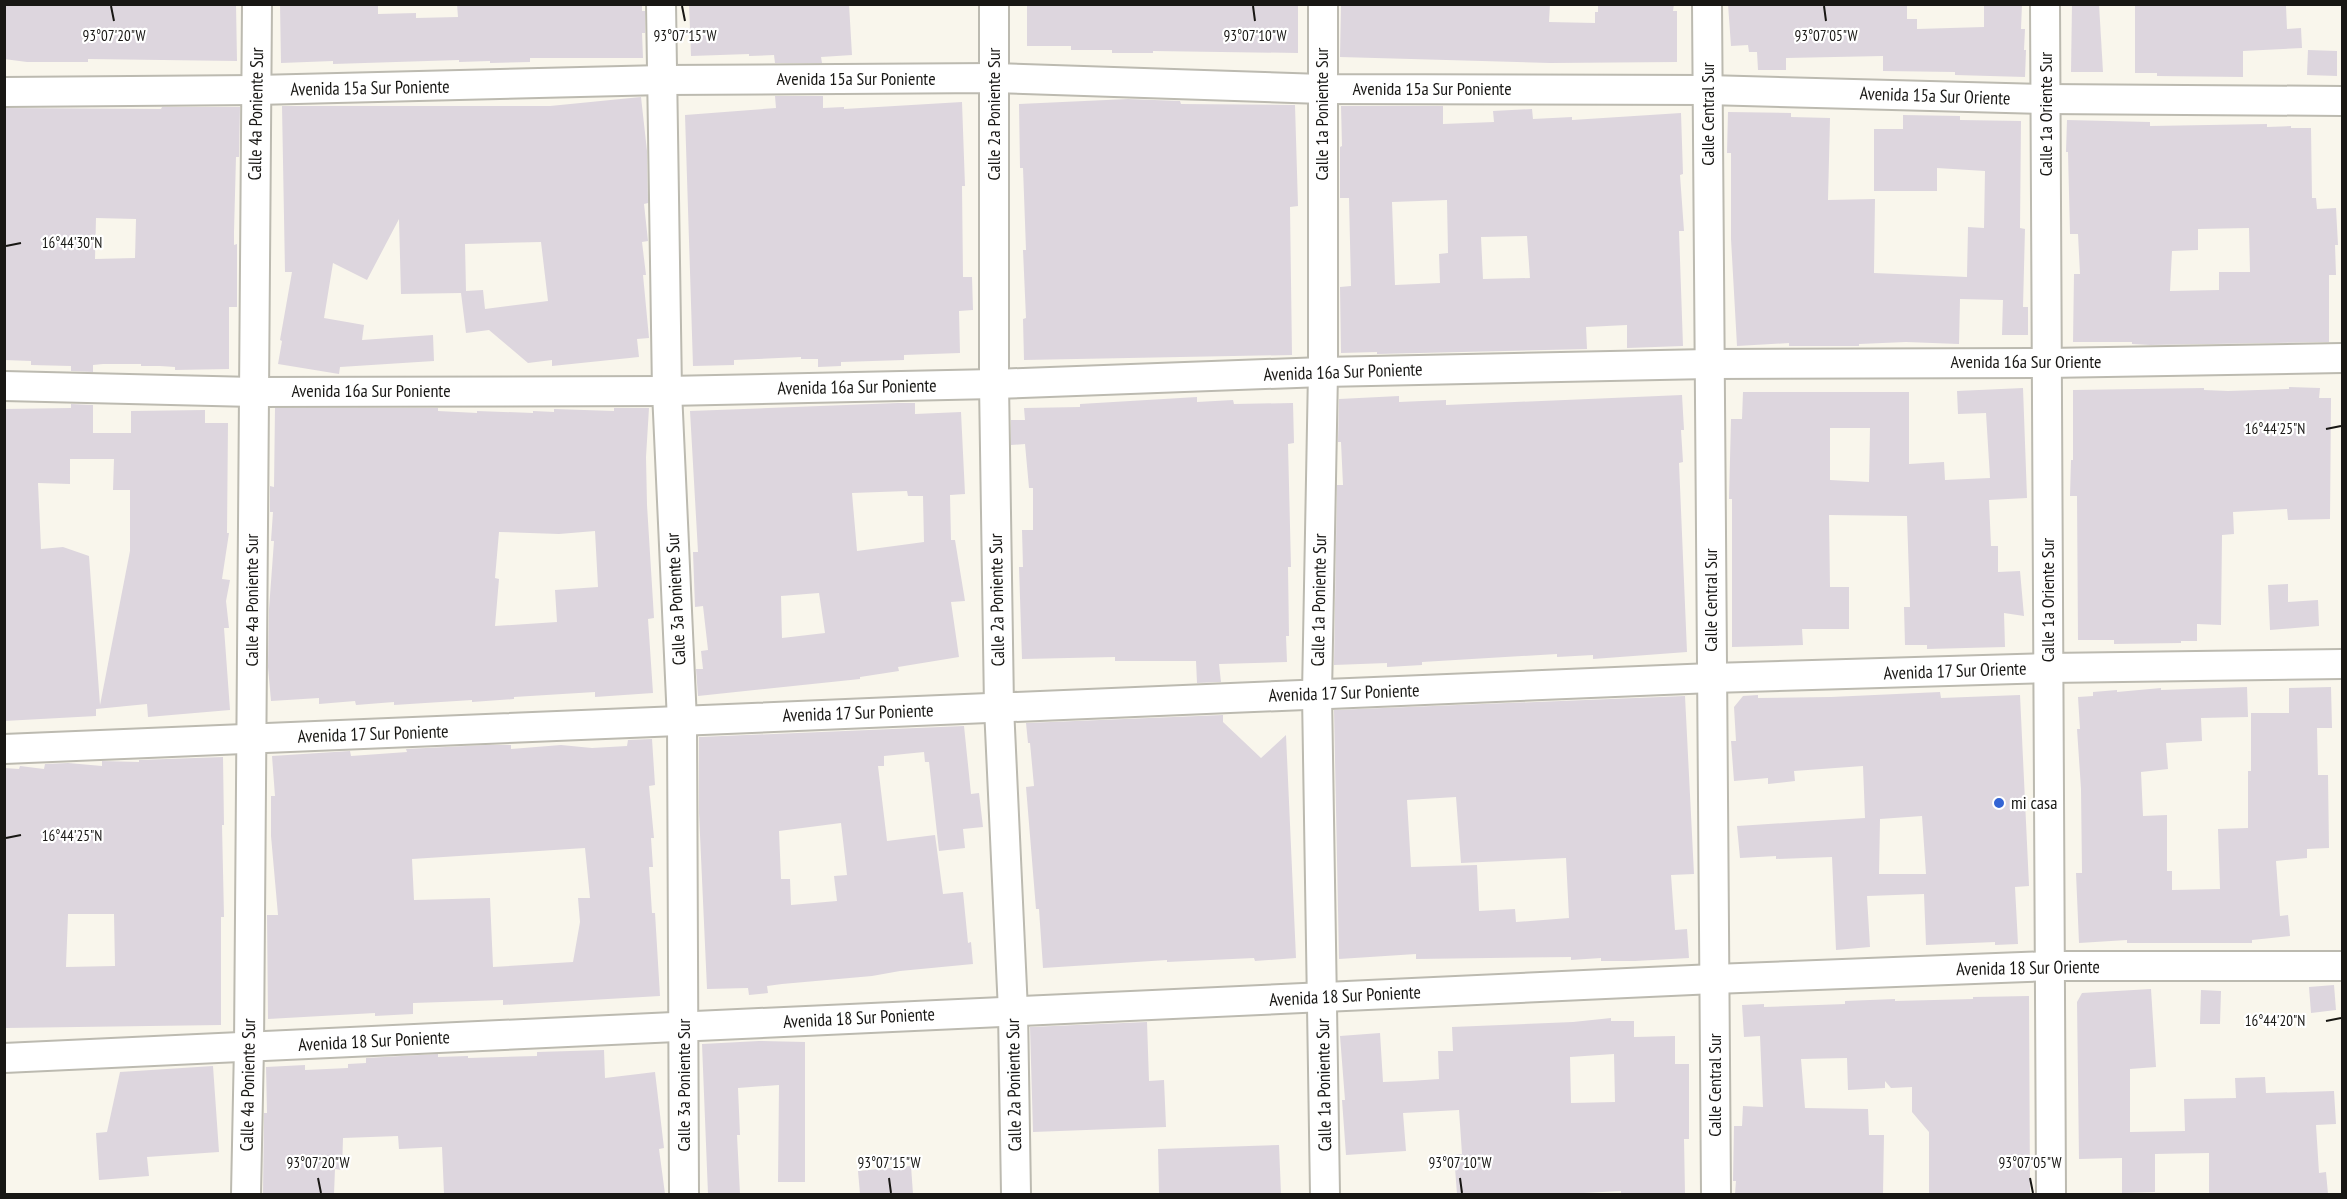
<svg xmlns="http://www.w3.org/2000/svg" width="2347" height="1199" font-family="'PT Sans Narrow',sans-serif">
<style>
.building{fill:#ddd6de;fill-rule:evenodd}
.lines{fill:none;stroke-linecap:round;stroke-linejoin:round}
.minor-casing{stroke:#bcbab0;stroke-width:32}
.minor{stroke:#fff;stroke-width:28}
.ticks{fill:none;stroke:#181714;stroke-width:2}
.poi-dot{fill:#3364d4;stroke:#fff;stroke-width:2}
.labels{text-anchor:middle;stroke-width:4.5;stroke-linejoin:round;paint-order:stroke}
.street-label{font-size:18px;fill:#181714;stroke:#fff}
.poi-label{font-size:18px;fill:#181714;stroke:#fff;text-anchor:start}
.ticks-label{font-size:15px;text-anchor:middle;fill:#181714;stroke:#fff;stroke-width:4.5;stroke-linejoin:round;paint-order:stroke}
</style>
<rect width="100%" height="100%" fill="#f9f6ec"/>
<g class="building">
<path d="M4,4H236L237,61L88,59V62H27L4,59Z"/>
<path d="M280,4H378V14L416,13V18L458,17L457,4H642V11H645V33H642L643,58H530V62L490,63V61L459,62V60L333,64V61L281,63Z"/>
<path d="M689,4H849L852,55L821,57L822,63H775L774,55L749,56V54L691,56Z"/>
<path d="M1027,4H1298V53L1153,51V53H1112V50H1071V46H1027Z"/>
<path d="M1341,4H1550L1549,22L1595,23V12H1598V4H1674L1673,11H1677V62L1550,63L1340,57Z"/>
<path d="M1728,4H1907V19H1917V29L1984,27V4H2022L2021,29H2025L2024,50H2026L2025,77L1955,75V72L1883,71V56L1786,58V70H1758L1757,52H1749L1748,45L1731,46Z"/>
<path d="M2072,4H2099L2103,72H2071Z"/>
<path d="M2135,4L2286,6L2287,29L2301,28L2302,48L2243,51V77L2157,76V73H2135Z"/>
<path d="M2308,50L2337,51V76L2307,75Z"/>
<path d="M775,96H823V108L844,107V109L962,102L965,186H962L963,277H972L973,310L959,311L960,353L904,355V360L841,362V366L818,367V359H801V357L734,360V365L693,366L685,115L776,108Z"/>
<path d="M641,97L647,151L648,203L644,204L648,241L642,242L646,275H643L649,338L637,339L639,357L552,366V360L528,363L489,330L466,333L461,293L401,294L399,219L367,280L333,263L324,318L364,325L362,340L433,335L434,361L340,367L339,374L278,364L282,341L280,340L292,272H285L282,106H550ZM541,242L548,301L485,309L483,290L466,291L465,244Z"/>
<path d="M1128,99L1180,101L1181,104L1295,105L1298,206L1290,207L1292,355L1024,360L1023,319L1026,318L1023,250H1026L1023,168H1020L1019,104Z"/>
<path d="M1341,106H1443V124L1494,122L1493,111L1532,109L1533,119L1572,117V120L1681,113L1683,174L1680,175L1684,231H1679L1683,346L1627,348V325L1586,327L1587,349L1377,354V352L1341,353L1340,287L1351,286L1349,198H1340V147L1342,146ZM1447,200L1448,253L1439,254L1440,283L1395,285L1392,202ZM1527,236L1530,278L1483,279L1481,237Z"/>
<path d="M162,107H240L239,157H236L234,232V245L237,244V307H229V369L175,370V367L160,366H141V364H103L93,365V372L71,371V366L31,365V361L4,360V108L161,109ZM96,218L136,219L135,258L95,259Z"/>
<path d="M1728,112L1791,113V117L1830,118L1828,200L1875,199L1874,273L1967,277L1968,227L1984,228L1985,171L1937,168V191H1874V129H1903V115L1960,116V120L2021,121L2020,228L2025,229L2023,307H2028V335H2002L2003,300L1960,299L1959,344L1906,342L1859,344V346H1789V343L1737,346L1731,239V153H1727Z"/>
<path d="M2067,120L2150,122V126L2267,124V127L2291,126V128H2311L2312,198H2316L2317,209L2336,208L2338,245H2335L2336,275H2329V342L2150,345L2132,344V342H2073L2074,274H2080L2078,234H2070L2068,152H2066ZM2249,228L2250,272H2219V290L2170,291L2172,251L2198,250V229Z"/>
<path d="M2289,387L2320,388L2319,398H2331L2330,519L2288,520L2287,509L2233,512L2234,534L2222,535L2221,625L2197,624V641H2181V643L2114,644V640H2078L2077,496H2070L2071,460H2073V390L2204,388V390L2228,391L2289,389Z"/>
<path d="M2023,388L2027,498L1989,500L1991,546H1998V572L2020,571L2024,616L2004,613L2005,647L1927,649V645H1905L1904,607H1910L1907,516L1829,515L1830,587H1849V629H1802L1803,645L1732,647V499H1729L1731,419H1742L1743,392H1909V464L1944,462L1945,480L1990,478L1986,413L1958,414L1957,391ZM1830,428H1870L1869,482L1830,480Z"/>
<path d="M1682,395L1684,430H1681L1683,462L1679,463L1687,652L1593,659V655L1557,657V654L1422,662V665L1387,667V663L1334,665L1337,485H1343L1341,442H1338L1339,399L1399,396V402L1446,400V405Z"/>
<path d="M1197,397V402L1233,400L1234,404L1293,403L1294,443L1288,444L1291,567H1288L1289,636H1286L1287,662L1219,664L1221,682L1197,683L1196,661H1115V657L1022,659L1019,567H1023L1022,530H1033V488H1029L1025,444L1011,445V420H1025L1024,408L1080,407V404Z"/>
<path d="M898,403H915V414L961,412L965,494L950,495L951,540H955L965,601L951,602L959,657L898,667L899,671L860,677V679L698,696L696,669H703L701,651L708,650L703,606L695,607L693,552H698L690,411ZM907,491L908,496H923L924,542L857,551L852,493ZM819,593L825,633L782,638L781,596Z"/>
<path d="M71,404L93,405V433H131V411L205,410V423H228L227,533H229L222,579L230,580L226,601L229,628H224L230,710L148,717L147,704L96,709V716L4,721V409L71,408ZM70,459H114L113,490H130V551L100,705L89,556L63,547L41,549L38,483L70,484Z"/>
<path d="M275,408H438V411L477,413V411L533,413V411L554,412V409L614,411V408H649L646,457L647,505L654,618L648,619L653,693L595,697V692L514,697V699L472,702V700L394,705V702L356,705L355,701L319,704V698L271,701L268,667L269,609L274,541H271L273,512H270V486L274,487ZM595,531L598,587L555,590L557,622L495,626L499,579L495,578L499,532L559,534Z"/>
<path d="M2288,584V602L2318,600L2319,626L2270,630L2268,585Z"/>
<path d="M2247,687L2248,717L2201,718L2202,741L2166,743L2168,769L2141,772L2143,816L2167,815V871H2172V890L2220,889L2218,829L2248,828V771H2251V713H2289V688L2331,687L2332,728H2317L2318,775H2328L2329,848L2307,849V858L2276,861L2280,916L2288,915L2290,936L2252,940V943H2127V940L2079,943L2076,873H2082L2081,789L2077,729H2080L2078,697L2093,696V692L2117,690V692L2161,688V690Z"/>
<path d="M1940,692L1941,698L2020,695L2029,886L2015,887L2018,944L1995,945V942L1926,945L1924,894L1867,896L1870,947L1836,950L1832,857L1776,859V856L1740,858L1737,826L1865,818L1863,766L1794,771L1795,781L1768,784V778L1734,781L1731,741H1736L1734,707L1743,696L1758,695V698L1831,697ZM1922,816L1926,874H1879L1880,819Z"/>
<path d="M1685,696L1694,874L1671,875L1675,930L1687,929L1689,958L1635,961H1601V958L1571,960V957L1416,959V954L1339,959L1334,710ZM1456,797L1461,863L1566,858L1569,918L1516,922L1515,909L1479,911L1477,865L1411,867L1407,800Z"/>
<path d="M1223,715V722L1261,758L1286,735L1296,958L1255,961L1254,958L1167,962V960L1043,968L1039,909H1036L1026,787L1034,786L1030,743H1028L1026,723Z"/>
<path d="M964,726L971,794L979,793L983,827L963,829L965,848L939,851L929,762H925L924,752L884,756V766H878L887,841L935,835L943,894L963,892L968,943L971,942L973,964L900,971L872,976L782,984L767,986L768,993L749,995L748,988L707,989L699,813V737ZM841,823L847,875L834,876L837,901L791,905L790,879H781L779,831Z"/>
<path d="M652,739L655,785L649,786L654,838H651L653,867H649L652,913H655L660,996L503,1005V1000L413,1003V1014L375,1016V1013L268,1019L267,915H278L271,836V796H275L272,756L350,751L351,756L407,752L406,749L486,745H511V749L561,745L592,748L627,746L628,740ZM585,848L590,898H578L580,922L573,962L493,967L490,898L414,900L412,859Z"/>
<path d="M223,757L224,825H222L224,917H221V1025L6,1028L4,768L19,769L20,766L44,769L45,764L68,763L102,766V761L139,762V760ZM68,914H114L115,966L66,967Z"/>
<path d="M2334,985L2336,1010L2311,1013L2309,987Z"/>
<path d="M2151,989L2156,1067L2130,1069V1132L2185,1131L2184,1099L2236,1098L2235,1078L2265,1077L2266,1093L2334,1091L2336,1124L2316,1125L2319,1173L2326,1172L2328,1194H2209V1153L2155,1154V1192L2122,1193V1158L2079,1159L2077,1002L2082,993Z"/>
<path d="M2201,990L2221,991L2220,1024H2200Z"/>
<path d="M2029,996L2030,1194H1929V1132L1912,1112V1087L1891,1088L1885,1081V1088L1848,1090L1847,1058L1801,1059L1805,1108L1868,1109L1869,1135H1884L1883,1194H1735L1736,1181H1733L1734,1126H1742L1743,1106L1763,1107L1760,1036L1744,1037L1742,1005L1764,1004V1007L1845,1004V1001L1895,999V1001L1973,999V997Z"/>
<path d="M1611,1018V1021H1634V1037L1675,1036V1064H1689V1139H1684L1685,1194H1621V1191L1565,1194H1457L1454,1155L1462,1154L1459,1110L1403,1113L1406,1151L1346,1155L1342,1100H1345L1340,1036L1380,1033L1383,1082L1410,1081L1439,1079L1438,1051H1453L1452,1027L1573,1022ZM1614,1054L1615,1102L1571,1103L1570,1057Z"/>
<path d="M1147,1022L1149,1081L1164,1080L1166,1127L1033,1132L1030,1027Z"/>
<path d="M759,1041L805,1042V1182H778L779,1085L738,1088L740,1135H737L740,1194H708L702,1044Z"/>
<path d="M604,1050L605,1078L655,1072L664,1148L659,1149L665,1194H444L442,1147L399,1149L398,1136L343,1138L342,1170L335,1169L334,1194H263L264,1113H267L266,1067L305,1065V1070L348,1068V1064L366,1063V1058L438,1054V1057L468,1056V1058L537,1056V1052Z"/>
<path d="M213,1066L219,1152L147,1157L149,1176L99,1180L96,1133L107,1132L120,1072Z"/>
<path d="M1279,1145L1281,1194H1159L1158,1149Z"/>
<path d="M911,1166L913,1194H860L858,1171Z"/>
</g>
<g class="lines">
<g class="minor-casing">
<g id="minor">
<path d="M661,4L667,391L682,721L684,1194"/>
<path d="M994,4V384L999,707L1013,1011L1016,1194"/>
<path d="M1323,4V372L1317,694L1325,1194"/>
<path d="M1707,4L1716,1194"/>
<path d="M2045,4L2051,1194"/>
<path d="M4,92L256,90L663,80L994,78L1322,89L1707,90L2046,99L2342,101"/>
<path d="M4,386L254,392L667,391L994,384L1323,372L1709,364L2047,363L2342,358"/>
<path d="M4,749L1712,678L2049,668L2342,664"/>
<path d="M4,1058L1714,979L2050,966H2342"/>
<path d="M246,1194L249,1046L257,4"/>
</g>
</g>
<use href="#minor" class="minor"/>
</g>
<path class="ticks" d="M111,6L114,21M682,6L685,21M1253,6L1255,21M1824,6L1826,21M6,246L21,243M2326,429L2341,426M6,838L21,835M2326,1021L2341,1018M318,1178L321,1193M889,1178L891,1193M1460,1178L1462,1193M2030,1178L2033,1193"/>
<circle class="poi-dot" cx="1999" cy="803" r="6"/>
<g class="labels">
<g class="street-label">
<text x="856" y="85">Avenida 15a Sur Poniente</text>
<text transform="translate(370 88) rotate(-1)" y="6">Avenida 15a Sur Poniente</text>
<text x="1432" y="95">Avenida 15a Sur Poniente</text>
<text transform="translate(1935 96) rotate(2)" y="6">Avenida 15a Sur Oriente</text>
<text transform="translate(256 114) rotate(-89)" y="6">Calle 4a Poniente Sur</text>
<text transform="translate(994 114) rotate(-90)" y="6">Calle 2a Poniente Sur</text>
<text transform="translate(1322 114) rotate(-90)" y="6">Calle 1a Poniente Sur</text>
<text transform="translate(1708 114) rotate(-90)" y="6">Calle Central Sur</text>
<text transform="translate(2046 114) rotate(-90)" y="6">Calle 1a Oriente Sur</text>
<text x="2026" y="368">Avenida 16a Sur Oriente</text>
<text transform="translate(1343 372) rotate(-2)" y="6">Avenida 16a Sur Poniente</text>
<text transform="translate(857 387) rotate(-1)" y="6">Avenida 16a Sur Poniente</text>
<text x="371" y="397">Avenida 16a Sur Poniente</text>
<text transform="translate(676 599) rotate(-93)" y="6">Calle 3a Poniente Sur</text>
<text transform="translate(252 600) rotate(-90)" y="6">Calle 4a Poniente Sur</text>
<text transform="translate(997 600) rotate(-91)" y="6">Calle 2a Poniente Sur</text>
<text transform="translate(1319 600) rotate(-89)" y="6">Calle 1a Poniente Sur</text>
<text transform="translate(1711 600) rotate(-90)" y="6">Calle Central Sur</text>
<text transform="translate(2048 600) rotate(-90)" y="6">Calle 1a Oriente Sur</text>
<text transform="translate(1955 671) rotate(-2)" y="6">Avenida 17 Sur Oriente</text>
<text transform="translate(1344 693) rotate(-2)" y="6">Avenida 17 Sur Poniente</text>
<text transform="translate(858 713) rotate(-2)" y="6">Avenida 17 Sur Poniente</text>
<text transform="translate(373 734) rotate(-2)" y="6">Avenida 17 Sur Poniente</text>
<text transform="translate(2028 968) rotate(-1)" y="6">Avenida 18 Sur Oriente</text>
<text transform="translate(1345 996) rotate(-3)" y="6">Avenida 18 Sur Poniente</text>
<text transform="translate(859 1018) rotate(-3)" y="6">Avenida 18 Sur Poniente</text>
<text transform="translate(374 1041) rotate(-3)" y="6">Avenida 18 Sur Poniente</text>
<text transform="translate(248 1085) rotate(-89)" y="6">Calle 4a Poniente Sur</text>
<text transform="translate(684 1085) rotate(-90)" y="6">Calle 3a Poniente Sur</text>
<text transform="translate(1014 1085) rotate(-91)" y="6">Calle 2a Poniente Sur</text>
<text transform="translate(1324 1085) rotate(-91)" y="6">Calle 1a Poniente Sur</text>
<text transform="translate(1715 1085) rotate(-90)" y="6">Calle Central Sur</text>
</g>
<g class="poi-label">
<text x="2011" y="809">mi casa</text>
</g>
</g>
<g class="ticks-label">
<text x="114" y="41">93°07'20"W</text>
<text x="685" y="41">93°07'15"W</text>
<text x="1255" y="41">93°07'10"W</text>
<text x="1826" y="41">93°07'05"W</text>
<text x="72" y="248">16°44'30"N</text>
<text x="2275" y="434">16°44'25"N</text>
<text x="72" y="841">16°44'25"N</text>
<text x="2275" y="1026">16°44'20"N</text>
<text x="318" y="1168">93°07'20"W</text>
<text x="889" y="1168">93°07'15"W</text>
<text x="1460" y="1168">93°07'10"W</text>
<text x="2030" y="1168">93°07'05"W</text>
</g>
<rect width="2347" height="1199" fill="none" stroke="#181714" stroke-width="12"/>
</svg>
